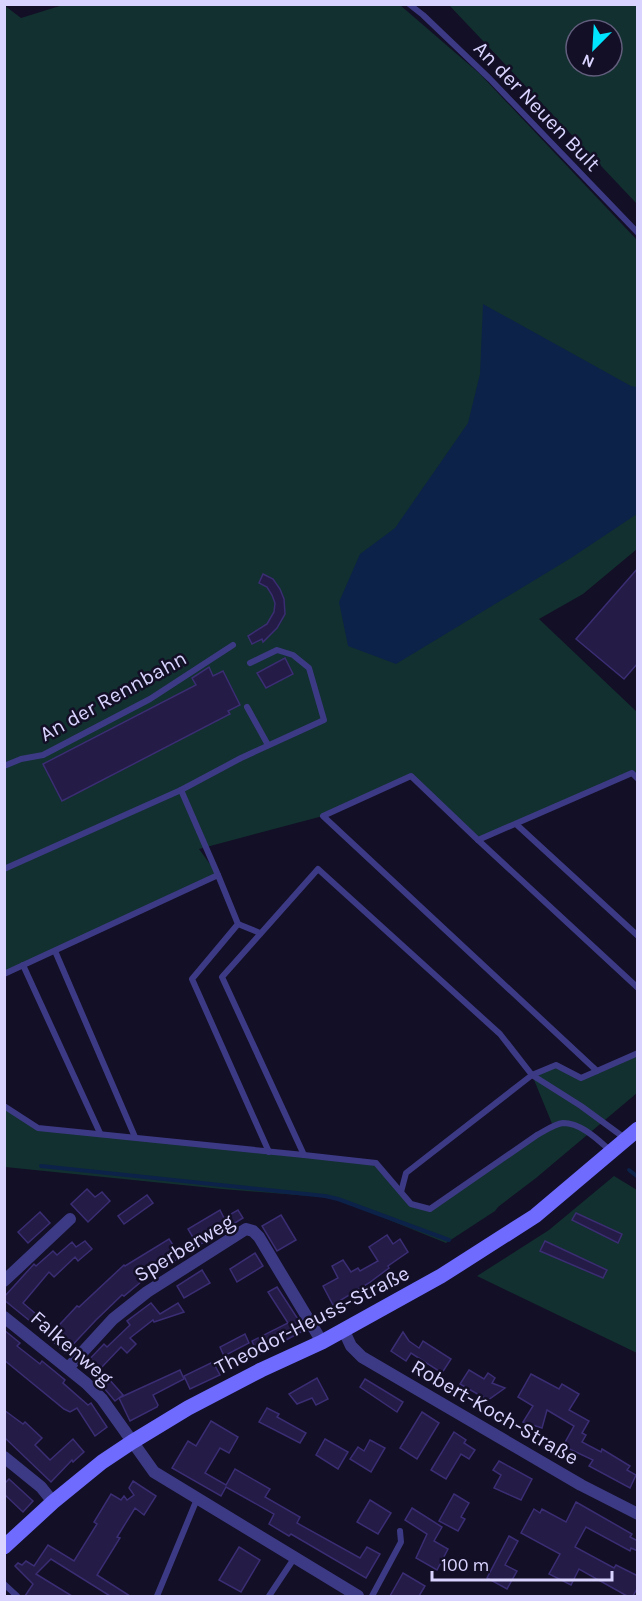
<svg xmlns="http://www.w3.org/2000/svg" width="642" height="1601" font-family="Karla,sans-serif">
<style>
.green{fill:#12302f;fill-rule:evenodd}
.water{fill:#0c2248}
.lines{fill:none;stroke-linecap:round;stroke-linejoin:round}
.stream{stroke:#0c2248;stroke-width:4}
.building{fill:#241b47;stroke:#3b2d73;stroke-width:1.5}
.lane{stroke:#3d3a85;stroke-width:6}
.street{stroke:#3d3a85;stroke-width:12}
.secondary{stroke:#6f6bff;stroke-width:15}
.labels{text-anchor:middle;stroke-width:5;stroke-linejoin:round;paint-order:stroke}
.street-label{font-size:21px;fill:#d9d4ff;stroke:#130f26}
</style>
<rect width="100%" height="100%" fill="#130f26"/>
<g class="green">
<path d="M66,4L400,5L480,74L637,240V549L583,594L539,619L637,712V779L632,773L478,840L411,776L323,816L199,849L218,875L5,974L4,5L21,18Z"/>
<path d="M449,5H637V204ZM576,30H612V66H576Z"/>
<path d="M637,1053V1093L536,1178L498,1207L495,1211L446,1243L335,1198L222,1189L5,1167V1106L38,1128L376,1163L411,1204L430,1209L553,1126L532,1075L556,1065L582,1078Z"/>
<path d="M614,1176L637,1190V1353L477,1276L549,1230Z"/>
</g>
<path class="water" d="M483,304L631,386L637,387V514L571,558L396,664L348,646L339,602L360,554L395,528L468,423L480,374Z"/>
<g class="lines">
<g class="stream">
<path d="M41,1166L325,1196L338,1199L449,1240"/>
<path d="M629,1170L638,1177"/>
</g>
</g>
<g class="building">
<path d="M638,568V663L624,679L576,639Z"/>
<path d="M263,574L273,579L280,589L284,599L285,614L277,628L263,642L262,639L252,644L248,636L267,624L274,612L275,603L272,595L267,587L259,583Z"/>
<path d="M285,658L293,674L266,688L257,673Z"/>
<path d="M209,667L213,676L223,671L240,705L228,711L230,714L62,801L43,764L196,685L192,678Z"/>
<path d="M87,1189L95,1197L102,1192L110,1201L88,1222L71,1204Z"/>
<path d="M147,1195L153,1203L124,1224L118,1216Z"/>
<path d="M220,1210L224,1218L238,1210L243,1218L198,1246L188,1229Z"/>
<path d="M40,1212L50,1223L28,1243L18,1232Z"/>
<path d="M576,1213L622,1234L618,1243L572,1220Z"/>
<path d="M281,1215L296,1240L277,1251L262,1226Z"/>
<path d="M387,1235L393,1244L400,1239L408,1252L388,1266L389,1268L369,1283L333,1305L323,1286L338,1278L332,1266L343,1260L351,1272L358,1268L360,1271L378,1261L369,1247Z"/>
<path d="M169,1239L181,1257L155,1273L154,1271L124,1296L122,1295L96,1320L65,1353L48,1337L77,1306L79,1307L124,1265L125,1266Z"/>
<path d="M85,1241L92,1249L78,1261L75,1257L54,1277L49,1272L23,1303L36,1314L30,1321L4,1300V1297L34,1264L36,1266L53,1251L57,1255L72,1242L76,1247Z"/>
<path d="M545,1241L607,1270L603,1278L540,1251Z"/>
<path d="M255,1253L263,1266L237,1282L230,1269Z"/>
<path d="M202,1270L210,1283L184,1298L177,1286Z"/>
<path d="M277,1287L305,1330L258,1355L252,1341L288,1323L268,1292Z"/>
<path d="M151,1303L160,1314L178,1303L184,1312L154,1322L153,1320L130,1338L136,1344L127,1353L121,1347L100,1369L123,1395L119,1398L180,1370L184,1379L153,1395L158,1405L157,1407L130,1421L119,1398L115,1401L104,1388L106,1386L84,1365L104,1344L107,1347L130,1325L127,1321Z"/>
<path d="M4,1330L20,1343L17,1346L40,1364L42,1361L65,1380L63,1383L88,1405L91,1403L107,1427L95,1436L77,1408L70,1412L64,1409L4,1360Z"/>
<path d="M403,1332L409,1341L419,1348L423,1341L451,1359L442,1373L411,1353L406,1361L391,1351Z"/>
<path d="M245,1334L249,1343L224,1356L220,1347Z"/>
<path d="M213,1362L220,1375L190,1389L184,1376Z"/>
<path d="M469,1370L484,1379L488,1373L495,1378L492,1383L505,1388L488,1400L460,1384Z"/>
<path d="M531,1374L559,1389L562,1384L579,1394L569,1410L589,1421L582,1433L586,1435L582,1442L601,1452L602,1449L630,1466L627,1470L636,1475L630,1488L589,1466L593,1460L563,1446L574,1426L547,1410L542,1428L523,1422L533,1406L518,1397Z"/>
<path d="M317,1378L328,1399L316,1405L312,1398L297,1404L289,1394Z"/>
<path d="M365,1379L403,1402L397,1412L360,1387Z"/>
<path d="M267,1408L279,1414L277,1417L306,1433L300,1443L259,1422Z"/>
<path d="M4,1410L23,1424L25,1422L42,1438L35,1445L50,1460L73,1439L84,1452L73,1462L72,1460L51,1482L4,1437Z"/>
<path d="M422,1412L439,1423L417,1459L400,1448Z"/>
<path d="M211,1421L238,1437L229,1453L220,1448L205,1473L226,1485L235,1469L270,1489L265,1497L300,1517L297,1523L360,1558L367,1547L380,1554L366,1578L291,1534L289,1536L269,1524L274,1514L226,1487L221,1496L172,1468L188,1441L196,1446Z"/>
<path d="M454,1432L466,1440L464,1443L475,1450L469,1459L461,1454L446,1479L431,1470Z"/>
<path d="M325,1439L348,1452L338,1469L316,1455Z"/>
<path d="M370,1440L385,1448L371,1472L350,1459L358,1447L364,1451Z"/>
<path d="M499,1461L532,1479L521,1500L494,1488L501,1475L493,1470Z"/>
<path d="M9,1479L33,1501L23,1512L4,1494V1484Z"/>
<path d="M133,1481L156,1496L144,1515L135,1508L117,1537L120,1538L97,1575L130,1596H110L51,1559L36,1574L72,1596H25L33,1584L15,1566L18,1563L22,1565L26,1561L34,1566L48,1545L74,1561L97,1524L94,1522L111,1494L121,1500L124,1496L127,1500L134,1495L129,1488Z"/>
<path d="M454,1494L469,1503L461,1517L465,1519L458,1531L439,1521Z"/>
<path d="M370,1500L391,1513L378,1534L357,1522Z"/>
<path d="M576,1502L632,1534L630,1537L638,1541V1551L631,1548L630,1551L586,1527L575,1547L614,1568L616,1565L638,1576V1587L633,1596H627L579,1569L571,1585L549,1574L560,1554L521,1533L534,1509L540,1513L542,1509L566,1522Z"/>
<path d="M412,1508L442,1527L434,1541L448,1549L437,1570L416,1558L427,1534L405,1520Z"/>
<path d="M509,1536L518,1541L505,1565L517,1571L507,1589L487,1578Z"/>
<path d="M239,1547L260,1560L241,1592L219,1580Z"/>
<path d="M403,1573L425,1586L419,1596H390Z"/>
</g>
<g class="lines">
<g class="lane">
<path d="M409,4L423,15L490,79L638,233"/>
<path d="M247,707L268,745"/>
<path d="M4,766L21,759L43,755L150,699L233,645"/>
<path d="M181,790L241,758L324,720L309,668L293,655L277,650L250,663"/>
<path d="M516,824L638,936"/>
<path d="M478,840L638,988"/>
<path d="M4,869L181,790L218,875"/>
<path d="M238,924L260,933"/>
<path d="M55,951L135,1137"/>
<path d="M23,965L100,1133"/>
<path d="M4,974L218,875L238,924L192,979L269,1152"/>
<path d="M597,1071L323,816L411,776L478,840L632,773L638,779"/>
<path d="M4,1106L38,1128L304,1155"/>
<path d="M612,1152C599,1141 582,1123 563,1123C554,1124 545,1131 537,1135L430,1209L411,1204L376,1163L304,1155L222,977L318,869L500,1034L532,1075L556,1065L581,1078L638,1053"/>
<path d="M401,1192L406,1173L532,1075L581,1106L626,1139"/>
<path d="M4,1584L17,1596"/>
<path d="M157,1596L197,1499"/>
<path d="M269,1596L295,1557"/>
<path d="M372,1596L401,1542L400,1531"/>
</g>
<g class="street">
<path d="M4,1281L70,1219"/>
<path d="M4,1317L86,1383L102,1399L154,1472L358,1596"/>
<path d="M344,1331L351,1346L362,1357L581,1485L638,1514"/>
<path d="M68,1368L113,1319L147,1292L246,1229L253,1231L259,1237L322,1342"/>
<path d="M4,1457L41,1487L53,1502"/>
</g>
<path class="secondary" d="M4,1547L53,1502L102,1462L132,1442L188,1408L261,1370L322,1342L441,1276L535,1216L638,1129"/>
</g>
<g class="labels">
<g class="street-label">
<text transform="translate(537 106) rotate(46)" y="7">An der Neuen Bult</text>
<text transform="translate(113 696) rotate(-29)" y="7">An der Rennbahn</text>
<text transform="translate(184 1248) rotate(-31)" y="7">Sperberweg</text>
<text transform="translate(312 1320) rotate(-27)" y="7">Theodor-Heuss-Straße</text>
<text transform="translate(72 1348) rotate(41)" y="7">Falkenweg</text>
<text transform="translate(495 1412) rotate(30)" y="7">Robert-Koch-Straße</text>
</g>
</g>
<rect width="642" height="1601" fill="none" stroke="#d9d4ff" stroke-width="12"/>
<g transform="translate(594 48) rotate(204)"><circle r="28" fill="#130f26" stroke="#625e7d" stroke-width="1.5"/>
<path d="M0-4.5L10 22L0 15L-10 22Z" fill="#00e5ff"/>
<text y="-9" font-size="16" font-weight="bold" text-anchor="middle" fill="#d9d4ff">N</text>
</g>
<path d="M432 1571v9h180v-9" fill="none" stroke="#d9d4ff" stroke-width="3"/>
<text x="441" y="1571" font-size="18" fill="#d9d4ff" stroke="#130f26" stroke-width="4.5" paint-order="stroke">100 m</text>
</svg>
